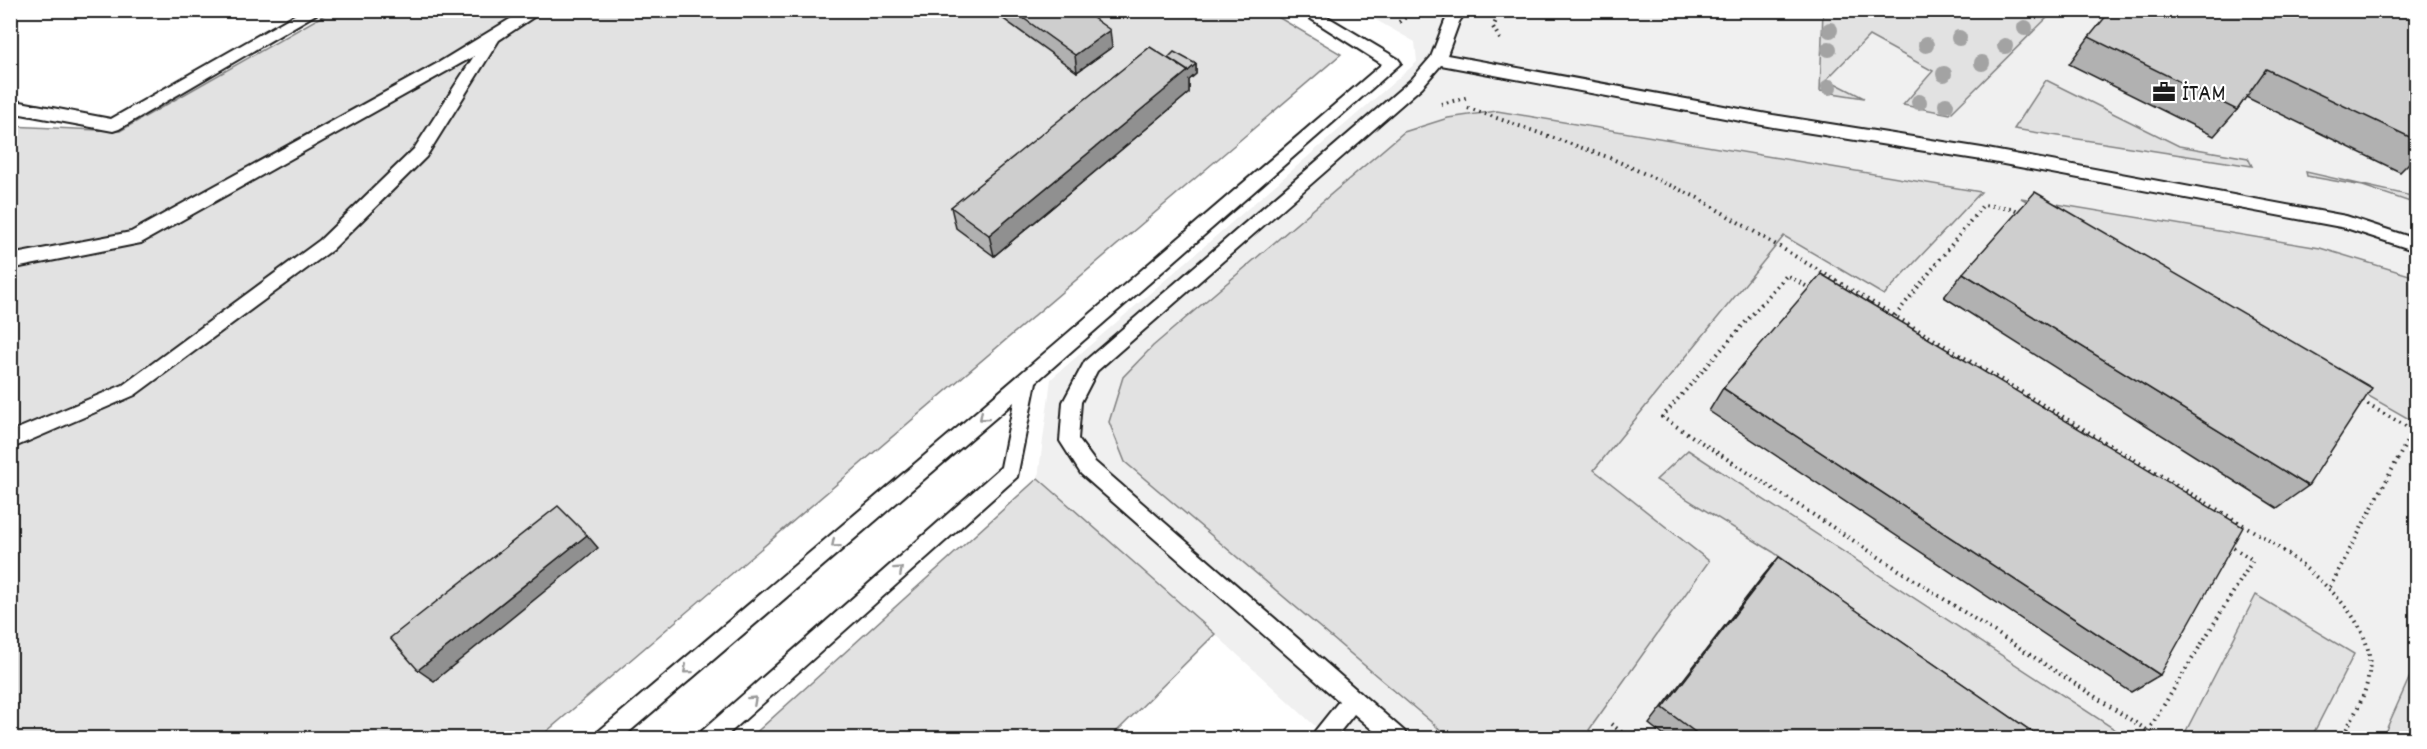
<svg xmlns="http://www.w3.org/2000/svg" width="2427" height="749" font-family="Dekko,sans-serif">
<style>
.built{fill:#f0f0f0}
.green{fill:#e2e2e2;stroke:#7f7f7f;stroke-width:1.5}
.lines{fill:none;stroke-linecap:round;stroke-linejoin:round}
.service-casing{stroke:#1c1c1c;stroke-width:4}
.path{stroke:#1c1c1c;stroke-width:4;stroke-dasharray:1.5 4.5;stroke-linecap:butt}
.service{fill:#fff;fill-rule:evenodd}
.tree{fill:#a3a3a3}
.wall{fill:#b1b1b1;stroke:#1c1c1c;stroke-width:1.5}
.shaded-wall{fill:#909090;stroke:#1c1c1c;stroke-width:1.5}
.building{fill:#cecece;stroke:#1c1c1c;stroke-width:1.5}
.oneway{stroke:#999}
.labels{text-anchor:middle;stroke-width:4.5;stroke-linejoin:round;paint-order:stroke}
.poi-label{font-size:24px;fill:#1c1c1c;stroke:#fff;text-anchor:start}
</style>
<rect width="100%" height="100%" fill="#fff"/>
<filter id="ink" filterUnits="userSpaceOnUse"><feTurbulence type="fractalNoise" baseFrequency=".0167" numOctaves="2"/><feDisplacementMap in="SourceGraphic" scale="12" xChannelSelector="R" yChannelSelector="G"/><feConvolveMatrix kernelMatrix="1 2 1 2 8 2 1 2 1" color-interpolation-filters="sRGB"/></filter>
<g filter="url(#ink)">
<path class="built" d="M1360,11H2416V738H1328L1215,634L1038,478L1051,379L1417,62L1415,42Z"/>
<g class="green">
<path d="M1266,10L1341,54L539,738H11L10,126L120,131L331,11Z"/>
<path d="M1823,11V10L2054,11L1950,114L1903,105L1933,71L1869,36L1827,79L1864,98L1820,91Z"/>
<path d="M2046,80L2179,146L2248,158L2252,166L2014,129Z"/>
<path d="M1497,111L1981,192L1884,295L1784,236L1594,470L1709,561L1589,730L1598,738H1450L1125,462L1109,422L1123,377L1153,346L1404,132L1448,118Z"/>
<path d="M2306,172L2416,197V204L2363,186L2307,176Z"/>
<path d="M2021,198L2320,248L2416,277V423Z"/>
<path d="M1688,450L2128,738H2034L1773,552L1656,480Z"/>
<path d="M1038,478L1215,634L1110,738H750Z"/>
<path d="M2256,595L2354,654L2311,738H2196L2186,731Z"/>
<path d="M2416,663V738H2382L2386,730Z"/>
</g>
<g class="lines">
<g class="service-casing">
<g id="service">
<path d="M303,10H323L119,129L113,131L10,112V100L111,119Z"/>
<path d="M525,10H544L499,40L426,157L332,250L135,395L10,449V432L123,385L320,240L414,149L474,56L141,243L10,269V255L131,232L438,63Z"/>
<path d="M1297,10H1316L1398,59L1401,63L1036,382L1017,477L724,738H699L702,731L1001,467L1014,402L622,738H596L599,731L963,423L1382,64Z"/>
<path d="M1452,10H1467L1459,22L1447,55L1773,115L1982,148L2346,216L2416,239V251L2346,228L1982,160L1773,127L1441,65L1422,87L1097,371L1081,402L1078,439L1095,462L1404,731L1408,738H1382L1354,714L1335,738H1312L1315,731L1339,701L1081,474L1060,441L1063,402L1085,361L1412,79L1431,57L1445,21Z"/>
</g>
</g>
<g class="path">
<path d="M1399,22L1416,10"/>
<path d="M1500,39L1493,27L1501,10"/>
<path d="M1441,104L1469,97"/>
<path d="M1468,108L1608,157L1698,198L2270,541C2311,572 2381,620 2368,679C2364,700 2351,719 2342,738"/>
<path d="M1811,289L1787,275L1662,417L2159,738"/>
<path d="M1895,316L1983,205L2012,208L2022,213"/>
<path d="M2330,587L2413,430L2359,400"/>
<path d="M1611,724L1629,738"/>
<path d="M2148,731L2253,560L2229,545"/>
</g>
<use href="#service" class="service"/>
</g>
<g class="tree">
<circle cx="2025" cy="28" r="8"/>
<circle cx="1830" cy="30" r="8"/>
<circle cx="1959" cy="38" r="8"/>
<circle cx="1926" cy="45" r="8"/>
<circle cx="2005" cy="46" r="8"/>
<circle cx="1829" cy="49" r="8"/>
<circle cx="1982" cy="63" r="8"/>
<circle cx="1944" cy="74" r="8"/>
<circle cx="1829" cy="87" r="8"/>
<circle cx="1919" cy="102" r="8"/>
<circle cx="1946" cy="105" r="8"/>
</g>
<g class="wall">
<path d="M991,10H1082L1112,47L1077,72Z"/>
<path d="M2416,10V156L2400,172L2246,97L2237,110L2214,136L2069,64L2089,37Z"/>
<path d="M1168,58L1196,64V74L1189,80V93L994,256L956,228L951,207Z"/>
<path d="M1963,273L2308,486L2277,508L1944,297Z"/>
<path d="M1723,388L2160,675L2131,692L1709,411Z"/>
<path d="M1779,557L2041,738H1667L1649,724L1763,576Z"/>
</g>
<g class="shaded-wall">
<path d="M1110,30L1112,47L1077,72L1075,55Z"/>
<path d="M1196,64V74L1189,80V93L994,256L989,235Z"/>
<path d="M587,535L598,548L434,681L418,670Z"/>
</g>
<g class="building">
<path d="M1012,10H1082L1110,30L1075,55Z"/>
<path d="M2111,10H2416V140L2266,69L2237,110L2089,37Z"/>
<path d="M1150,47L1188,71L989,235L951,207Z"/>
<path d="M1174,52L1196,64L1188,71L1168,58Z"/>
<path d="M2035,192L2372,388L2308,486L1963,273Z"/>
<path d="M1821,274L2243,527L2160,675L1723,388Z"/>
<path d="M558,506L587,535L418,670L390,638Z"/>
<path d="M1779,557L2041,738H1703L1663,708Z"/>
</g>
<defs><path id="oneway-chevron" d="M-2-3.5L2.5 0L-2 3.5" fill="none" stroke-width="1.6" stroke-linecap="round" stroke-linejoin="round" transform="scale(1.5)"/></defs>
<g class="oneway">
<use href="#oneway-chevron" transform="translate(983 417) rotate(139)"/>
<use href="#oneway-chevron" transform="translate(835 544) rotate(140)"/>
<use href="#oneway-chevron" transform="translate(899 570) rotate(-42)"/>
<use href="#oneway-chevron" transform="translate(687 670) rotate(140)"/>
<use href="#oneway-chevron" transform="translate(753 700) rotate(-42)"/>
</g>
</g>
<defs>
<g id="office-bare" transform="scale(1.8)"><path d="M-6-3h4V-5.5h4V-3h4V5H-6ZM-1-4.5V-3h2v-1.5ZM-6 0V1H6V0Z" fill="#1c1c1c" stroke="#fff" stroke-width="2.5" paint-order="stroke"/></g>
</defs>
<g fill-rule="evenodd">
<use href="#office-bare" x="2164" y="92"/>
</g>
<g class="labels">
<g class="poi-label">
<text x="2182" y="100">İTAM</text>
</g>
</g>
<rect width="2427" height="749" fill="none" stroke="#fff" stroke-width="36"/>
<rect x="18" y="18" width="2391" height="713" fill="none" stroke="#1c1c1c" stroke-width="2" filter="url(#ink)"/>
</svg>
